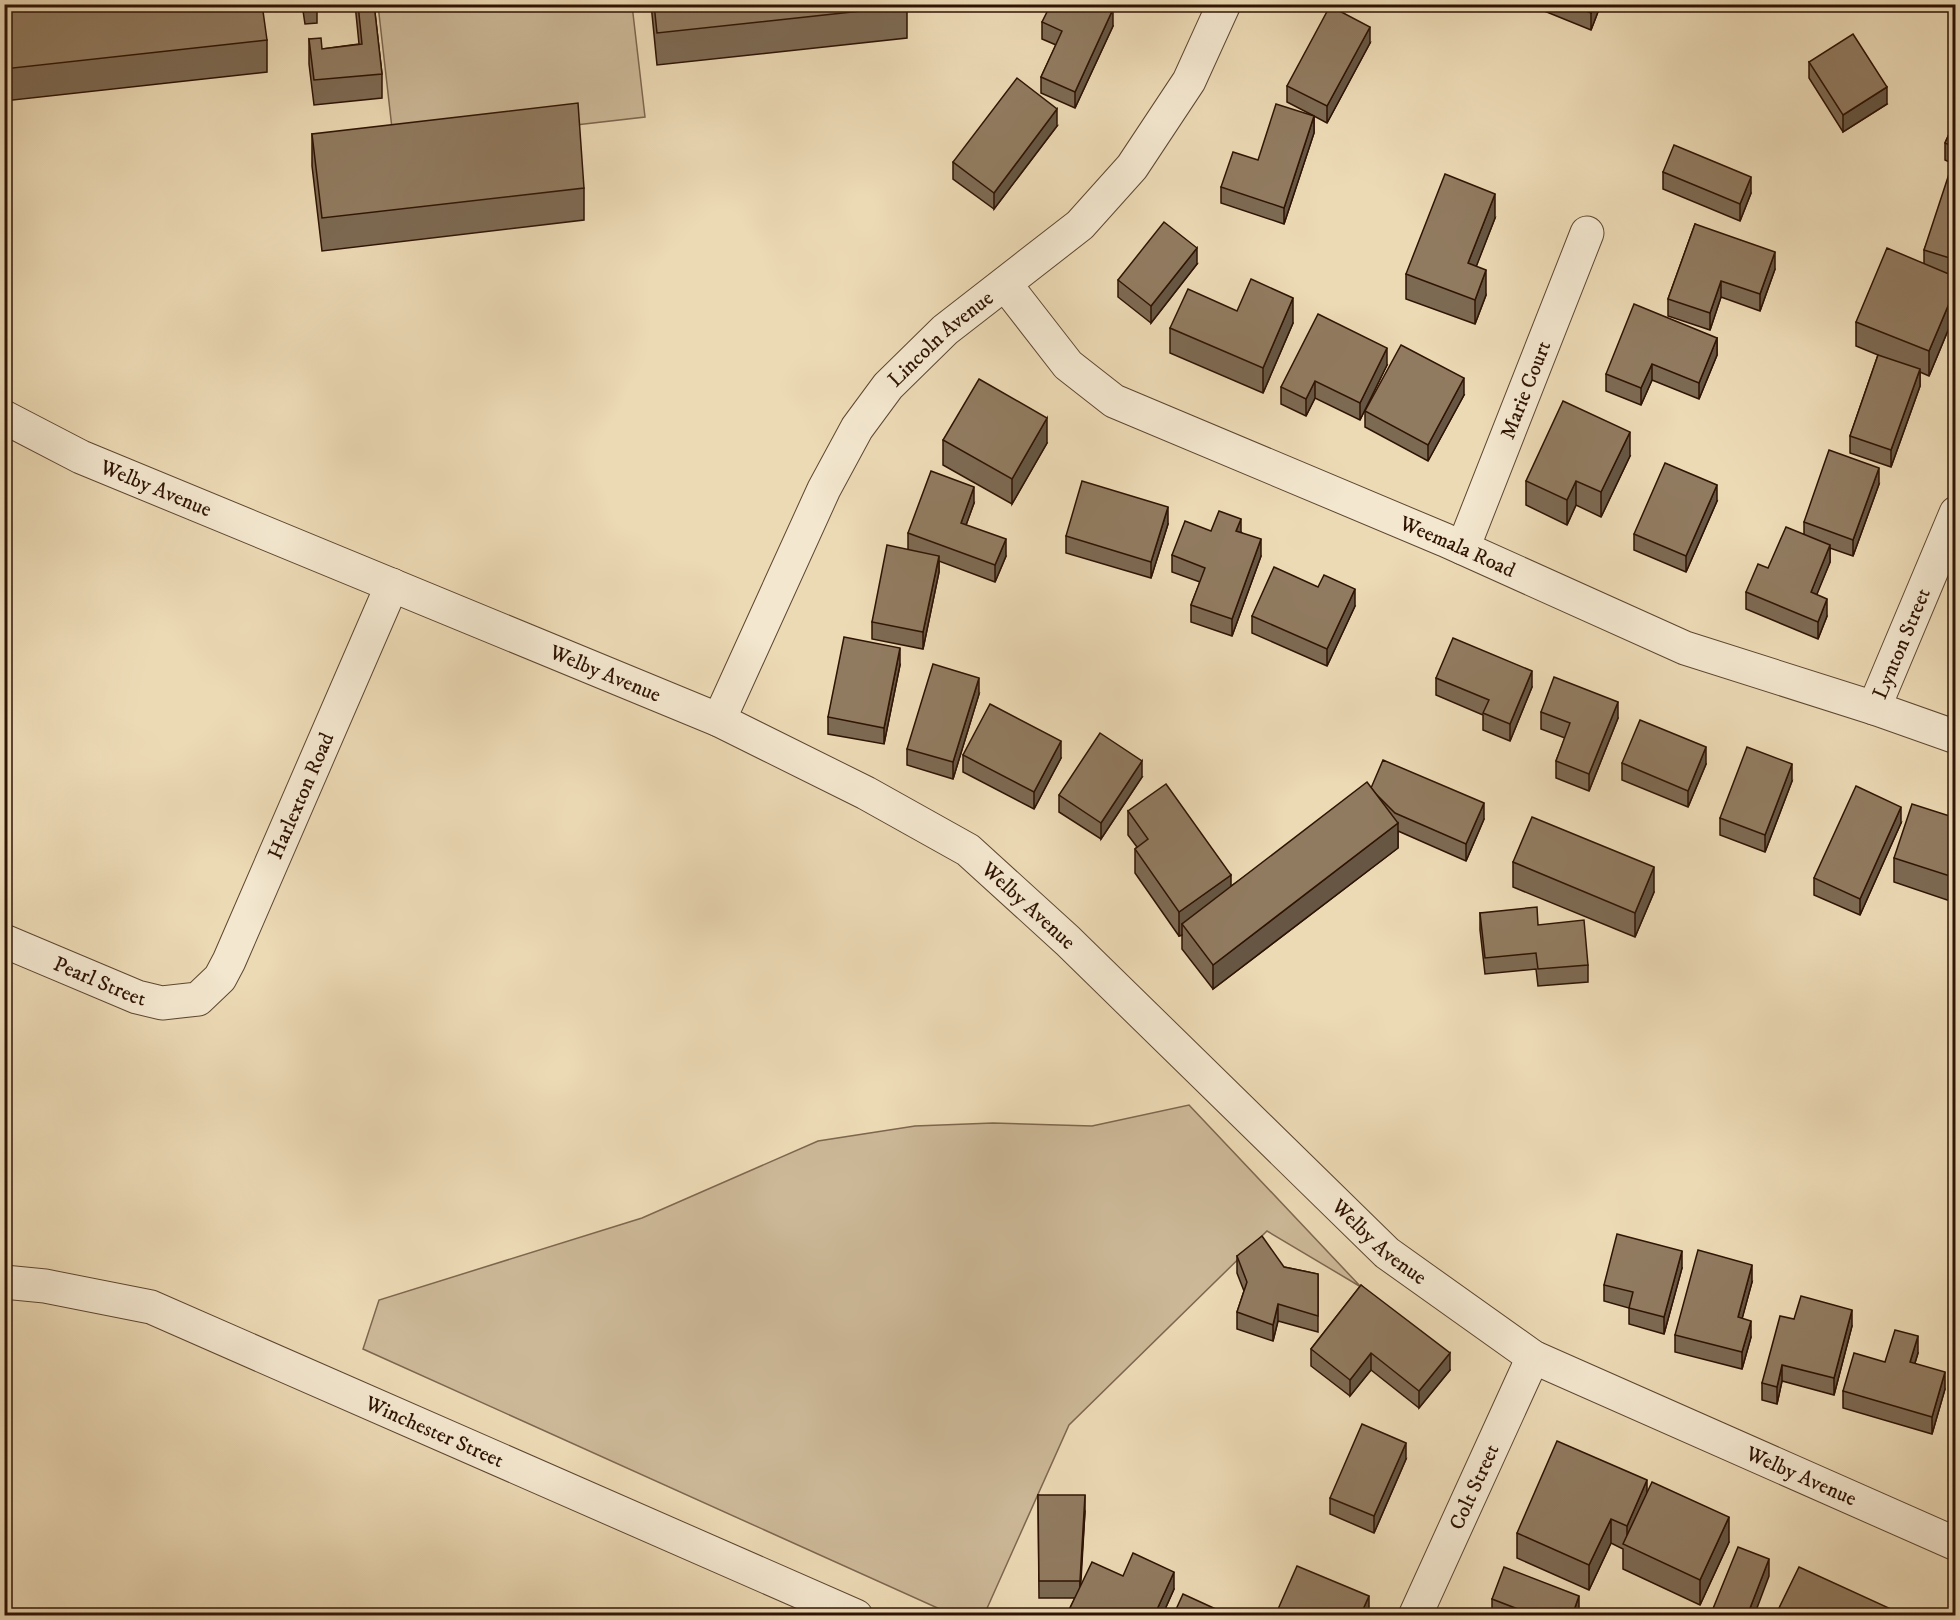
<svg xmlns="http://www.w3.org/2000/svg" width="1960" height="1620" font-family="'IM FELL DW Pica',serif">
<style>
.green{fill:#ccb897;stroke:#7e664e;stroke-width:1.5}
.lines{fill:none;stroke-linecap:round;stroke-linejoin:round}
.minor-casing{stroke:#5e4630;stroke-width:35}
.minor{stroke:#f3e7cf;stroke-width:33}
.wall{fill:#7d6a53;stroke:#2f1404;stroke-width:1.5}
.shaded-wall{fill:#665643;stroke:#2f1404;stroke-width:1.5}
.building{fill:#917b60;stroke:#2f1404;stroke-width:1.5}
.labels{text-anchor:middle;stroke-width:4.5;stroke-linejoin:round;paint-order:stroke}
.street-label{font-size:21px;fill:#2f1404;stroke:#f3e7cf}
</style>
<rect width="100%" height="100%" fill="#ecdab5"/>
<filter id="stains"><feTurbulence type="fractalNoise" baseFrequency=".00333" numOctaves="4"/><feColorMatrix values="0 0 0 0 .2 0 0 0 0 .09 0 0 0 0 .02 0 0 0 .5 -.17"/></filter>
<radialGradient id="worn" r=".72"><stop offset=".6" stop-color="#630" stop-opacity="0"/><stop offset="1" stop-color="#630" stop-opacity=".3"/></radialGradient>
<g class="green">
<path d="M378,5H632L645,117L394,146Z"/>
<path d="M1189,1105L1361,1287L1267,1231L1069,1425L984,1615H953L363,1349L379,1300L642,1218L818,1141L915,1126L993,1123L1092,1126Z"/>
</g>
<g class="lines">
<g class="minor-casing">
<g id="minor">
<path id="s1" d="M1005,284L1068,365L1114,401L1445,540L1685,648L1874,708L1956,737"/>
<path id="s2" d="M4,417L81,457L719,720L866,793L968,850L1068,941L1387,1253L1533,1357L1956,1544"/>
<path id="s3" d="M1463,548L1587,233"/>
<path id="s4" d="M1874,708L1956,513"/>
<path id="s5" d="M719,720L824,489L857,428L888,386L945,330L1080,225L1132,167L1189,81L1224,4"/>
<path id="s6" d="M4,941L137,997L162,1003L198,999L220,978L229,961L392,585"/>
<path id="s7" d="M4,1282L45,1286L151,1307L856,1616"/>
<path id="s8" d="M1415,1616L1533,1357"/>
</g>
</g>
<use href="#minor" class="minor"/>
</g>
<g class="wall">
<path d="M4,4L267,40V72L4,101Z"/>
<path d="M302,4H348L317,8V23L305,24Z"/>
<path d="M355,4H374L382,74V98L314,105L309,64V39L322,49L359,44Z"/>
<path d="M651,4H907V38L657,65Z"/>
<path d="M1527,4H1601L1591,30Z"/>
<path d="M1042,22L1113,26L1075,108L1041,93V77L1056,45L1042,39Z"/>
<path d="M1370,43L1327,123L1314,116V133L1284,224L1221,203V187L1258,160L1314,116L1287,102V86Z"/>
<path d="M1809,62L1887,104L1843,132L1809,78Z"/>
<path d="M1956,119V165L1945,160V143Z"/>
<path d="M1057,126L994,209L953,179V162Z"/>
<path d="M312,134L584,188V220L322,251L312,166Z"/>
<path d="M1663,172L1751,193L1740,221L1663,189Z"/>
<path d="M1956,173V311L1929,376L1920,372V386L1891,467L1850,453V436L1878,355L1856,346V322L1924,264V250Z"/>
<path d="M1495,218L1476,266L1486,295L1475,324L1406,299V274Z"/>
<path d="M1695,224L1775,269L1760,311L1721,297L1710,330L1668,316V299Z"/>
<path d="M1197,264L1151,323L1118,297V280Z"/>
<path d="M1237,311L1293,323L1263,393L1170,353V328Z"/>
<path d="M1717,338V355L1699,399L1652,380L1641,405L1606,391V374Z"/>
<path d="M1387,365L1360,420L1315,398L1306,416L1281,404V387Z"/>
<path d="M1464,395L1428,461L1365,427V411Z"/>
<path d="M943,440L1047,443L1012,504L943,465Z"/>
<path d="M1630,456L1601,517L1576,505L1567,525L1526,505V481Z"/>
<path d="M1879,484L1853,556L1830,548V562L1816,595L1827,616L1818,639L1746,609V592L1804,534V522Z"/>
<path d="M1717,501L1686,572L1634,550V534Z"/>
<path d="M974,503L966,525L1006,556L995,582L939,561V572L923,649L872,639V622L908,550V533Z"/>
<path d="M1168,524L1151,578L1066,553V536Z"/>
<path d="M1211,531L1241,532L1261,556L1232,636L1191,622V605L1200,582L1172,572V555Z"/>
<path d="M1355,606L1327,666L1252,633V616Z"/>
<path d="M900,665L884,744L828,734V717Z"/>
<path d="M1436,678L1532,687L1510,741L1483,730V715L1436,695Z"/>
<path d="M979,694L953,779L907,765V749Z"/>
<path d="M1541,712L1618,718L1589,791L1556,778V761L1565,738L1541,729Z"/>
<path d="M963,755L1061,758L1034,809L963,772Z"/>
<path d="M1622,763L1706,764L1688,807L1622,780Z"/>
<path d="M1142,777L1101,839L1059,812V795Z"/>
<path d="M1792,781L1765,852L1720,835V818Z"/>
<path d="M1371,788L1484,819L1466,861L1398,831V848L1213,989L1182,949V935L1179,936L1135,873V849L1137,847L1128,835V811L1231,886Z"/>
<path d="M1956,818V903L1894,882V858Z"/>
<path d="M1901,823L1860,915L1814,895V878Z"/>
<path d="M1513,862L1654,892L1635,937L1513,887Z"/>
<path d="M1480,913L1538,925L1588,965V982L1538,986L1536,969L1485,974L1480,930Z"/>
<path d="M1237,1256L1284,1267L1318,1274V1332L1278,1321L1273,1341L1237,1329V1312L1244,1291L1237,1273Z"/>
<path d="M1682,1268L1664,1334L1629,1324V1308L1604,1301V1285Z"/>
<path d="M1752,1282L1742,1318L1751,1337L1742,1369L1675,1352V1335Z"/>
<path d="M1361,1285L1450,1370L1419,1408L1371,1370L1350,1396L1311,1366V1349Z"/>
<path d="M1794,1319L1852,1326L1834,1395L1782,1381L1777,1404L1762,1400V1383Z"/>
<path d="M1918,1353L1915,1363L1945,1389L1932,1434L1843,1408V1391L1885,1362Z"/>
<path d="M1406,1459L1374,1533L1330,1514V1498Z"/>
<path d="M1647,1494L1729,1542L1700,1605L1623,1569V1549L1611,1543L1589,1590L1517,1558V1533Z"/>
<path d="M1038,1495L1085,1511L1080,1586L1123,1576L1174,1589L1162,1616H1069V1610L1075,1598H1039Z"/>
<path d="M1492,1599L1579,1613L1578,1616H1492Z"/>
</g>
<g class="shaded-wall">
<path d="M1594,4H1601L1591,30V13Z"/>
<path d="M1113,9V26L1075,108V92Z"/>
<path d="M1370,27V43L1327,123V106Z"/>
<path d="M1887,87V104L1843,132V115Z"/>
<path d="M1057,109V126L994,209V193Z"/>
<path d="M1314,116V133L1284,224V208Z"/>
<path d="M1751,177V193L1740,221V204Z"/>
<path d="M1495,194V218L1468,288V263Z"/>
<path d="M1197,248V264L1151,323V306Z"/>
<path d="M1775,252V269L1760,311V294Z"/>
<path d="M1486,270V295L1475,324V300Z"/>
<path d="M1721,281V297L1710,330V313Z"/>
<path d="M1956,287V311L1929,376V351Z"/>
<path d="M1293,298V323L1263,393V368Z"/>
<path d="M1717,338V355L1699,399V383Z"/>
<path d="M1387,348V365L1360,420V403Z"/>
<path d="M1652,364V380L1641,405V388Z"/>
<path d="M1920,369V386L1891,467V450Z"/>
<path d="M1464,378V395L1428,461V445Z"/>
<path d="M1315,381V398L1306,416V399Z"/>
<path d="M1047,418V443L1012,504V479Z"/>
<path d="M1630,432V456L1601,517V492Z"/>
<path d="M1879,468V484L1853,556V540Z"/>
<path d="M1576,481V505L1567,525V500Z"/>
<path d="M1717,485V501L1686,572V556Z"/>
<path d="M974,487V503L961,539V523Z"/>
<path d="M1168,507V524L1151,578V562Z"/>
<path d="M1241,519V536L1236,531Z"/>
<path d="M1006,539V556L995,582V565Z"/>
<path d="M1261,539V556L1232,636V619Z"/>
<path d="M1830,545V562L1811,609V592Z"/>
<path d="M939,556V572L923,649V632Z"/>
<path d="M1355,589V606L1327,666V649Z"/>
<path d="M1827,599V616L1818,639V622Z"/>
<path d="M900,648V665L884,744V728Z"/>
<path d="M1532,671V687L1510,741V724Z"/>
<path d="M979,678V694L953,779V762Z"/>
<path d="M1618,702V718L1589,791V774Z"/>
<path d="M1061,741V758L1034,809V792Z"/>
<path d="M1706,747V764L1688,807V791Z"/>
<path d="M1142,761V777L1101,839V823Z"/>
<path d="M1792,764V781L1765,852V835Z"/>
<path d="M1484,803V819L1466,861V844Z"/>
<path d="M1901,807V823L1860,915V899Z"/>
<path d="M1398,823V848L1213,989V965Z"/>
<path d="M1654,867V892L1635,937V913Z"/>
<path d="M1231,875V900L1182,924V935L1179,936V912Z"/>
<path d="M1682,1251V1268L1664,1334V1317Z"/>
<path d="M1752,1265V1282L1738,1334V1317Z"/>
<path d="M1278,1304V1321L1273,1341V1325Z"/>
<path d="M1852,1310V1326L1834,1395V1378Z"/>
<path d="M1751,1321V1337L1742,1369V1352Z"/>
<path d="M1918,1336V1353L1910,1379V1362Z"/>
<path d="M1371,1353V1370L1350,1396V1380Z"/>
<path d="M1450,1353V1370L1419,1408V1391Z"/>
<path d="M1782,1365V1381L1777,1404V1387Z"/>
<path d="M1945,1372V1389L1932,1434V1417Z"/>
<path d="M1406,1443V1459L1374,1533V1516Z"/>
<path d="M1647,1480V1505L1627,1546V1526Z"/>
<path d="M1085,1495V1511L1080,1598V1581Z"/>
<path d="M1729,1517V1542L1700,1605V1580Z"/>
<path d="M1611,1519V1543L1589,1590V1565Z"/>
<path d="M1769,1559V1576L1754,1616H1747Z"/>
<path d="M1174,1572V1589L1162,1616H1154Z"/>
<path d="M1369,1596V1613L1368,1616H1360Z"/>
<path d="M1579,1596V1613L1578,1616H1572Z"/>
</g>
<g class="building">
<path d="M4,4H262L267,40L4,69Z"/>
<path d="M358,4H374L382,74L314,80L309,39L321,38L322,49L362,44Z"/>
<path d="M654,4H907V6L657,33Z"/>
<path d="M1051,4H1104L1113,9L1075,92L1041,77L1062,31L1042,22Z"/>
<path d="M1569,4H1594L1591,13Z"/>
<path d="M1330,6L1370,27L1327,106L1287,86Z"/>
<path d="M1853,34L1887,87L1843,115L1809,62Z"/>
<path d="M1017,78L1057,109L994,193L953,162Z"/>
<path d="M578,103L584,188L322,218L312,134Z"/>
<path d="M1276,104L1314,116L1284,208L1221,187L1233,152L1258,160Z"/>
<path d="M1956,119V148L1945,143Z"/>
<path d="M1674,145L1751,177L1740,204L1663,172Z"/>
<path d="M1950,171L1956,173V260L1924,250Z"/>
<path d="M1445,174L1495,194L1468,263L1486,270L1475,300L1406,274Z"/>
<path d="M1164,222L1197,248L1151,306L1118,280Z"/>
<path d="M1695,224L1775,252L1760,294L1721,281L1710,313L1668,299Z"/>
<path d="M1887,248L1956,277V287L1929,351L1856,322Z"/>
<path d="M1251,279L1293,298L1263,368L1170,328L1188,289L1237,311Z"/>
<path d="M1634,304L1717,338L1699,383L1652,364L1641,388L1606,374Z"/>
<path d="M1318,314L1387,348L1360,403L1315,381L1306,399L1281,387Z"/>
<path d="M1401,345L1464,378L1428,445L1365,411Z"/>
<path d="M1878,355L1920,369L1891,450L1850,436Z"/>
<path d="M979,379L1047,418L1012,479L943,440Z"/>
<path d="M1563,401L1630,432L1601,492L1576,481L1567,500L1526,481Z"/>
<path d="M1829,450L1879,468L1853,540L1804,522Z"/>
<path d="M1665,463L1717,485L1686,556L1634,534Z"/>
<path d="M931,471L974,487L961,523L1006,539L995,565L908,533Z"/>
<path d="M1082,481L1168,507L1151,562L1066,536Z"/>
<path d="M1219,511L1241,519L1236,531L1261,539L1232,619L1191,605L1205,568L1172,555L1185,521L1211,531Z"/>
<path d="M1786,527L1830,545L1811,592L1827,599L1818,622L1746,592L1758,564L1768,568Z"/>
<path d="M887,545L939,556L923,632L872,622Z"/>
<path d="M1274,567L1318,587L1324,575L1355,589L1327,649L1252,616Z"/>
<path d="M844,637L900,648L884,728L828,717Z"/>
<path d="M1453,638L1532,671L1510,724L1483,713L1489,700L1436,678Z"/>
<path d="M933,664L979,678L953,762L907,749Z"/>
<path d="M1554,677L1618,702L1589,774L1556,761L1570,723L1541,712Z"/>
<path d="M990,704L1061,741L1034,792L963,755Z"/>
<path d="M1640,720L1706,747L1688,791L1622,763Z"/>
<path d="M1100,733L1142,761L1101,823L1059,795Z"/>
<path d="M1747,747L1792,764L1765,835L1720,818Z"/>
<path d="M1383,760L1484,803L1466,844L1395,813L1376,794L1371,788Z"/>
<path d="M1367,782L1398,823L1213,965L1182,924Z"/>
<path d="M1166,784L1231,875L1179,912L1135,849L1148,839L1128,811Z"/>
<path d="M1856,786L1901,807L1860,899L1814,878Z"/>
<path d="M1912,804L1956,818V878L1894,858Z"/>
<path d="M1532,817L1654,867L1635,913L1513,862Z"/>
<path d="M1537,907L1538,925L1584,920L1588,965L1538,969L1536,953L1485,958L1480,913Z"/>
<path d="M1617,1234L1682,1251L1664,1317L1629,1308L1633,1292L1604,1285Z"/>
<path d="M1262,1236L1284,1267L1318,1274V1316L1278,1304L1273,1325L1237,1312L1247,1282L1237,1256Z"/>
<path d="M1698,1250L1752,1265L1738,1317L1751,1321L1742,1352L1675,1335Z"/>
<path d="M1361,1285L1450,1353L1419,1391L1371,1353L1350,1380L1311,1349Z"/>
<path d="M1801,1296L1852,1310L1834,1378L1782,1365L1777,1387L1762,1383L1780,1316L1794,1319Z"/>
<path d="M1895,1330L1918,1336L1910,1362L1945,1372L1932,1417L1843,1391L1854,1353L1885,1362Z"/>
<path d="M1362,1424L1406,1443L1374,1516L1330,1498Z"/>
<path d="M1557,1441L1647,1480L1627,1526L1611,1519L1589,1565L1517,1533Z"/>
<path d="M1652,1482L1729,1517L1700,1580L1623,1544Z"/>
<path d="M1038,1495H1085L1080,1581H1039Z"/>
<path d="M1738,1547L1769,1559L1747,1616H1710Z"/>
<path d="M1133,1553L1174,1572L1154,1616H1081L1069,1610L1092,1562L1123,1576Z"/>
<path d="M1297,1566L1369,1596L1360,1616H1275Z"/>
<path d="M1504,1567L1579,1596L1572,1616H1536L1492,1599Z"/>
<path d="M1799,1567L1891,1609L1887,1616H1784L1777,1612Z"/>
<path d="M1183,1594L1231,1616H1173Z"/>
</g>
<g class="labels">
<g class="street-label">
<text dy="7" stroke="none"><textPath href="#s5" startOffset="446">Lincoln Avenue</textPath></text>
<text dy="7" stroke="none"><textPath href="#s3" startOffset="170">Marie Court</textPath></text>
<text dy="7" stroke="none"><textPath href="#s2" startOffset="168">Welby Avenue</textPath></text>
<text dy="7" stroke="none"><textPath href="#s1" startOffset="534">Weemala Road</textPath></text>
<text dy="7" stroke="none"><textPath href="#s4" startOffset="70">Lynton Street</textPath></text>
<text dy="7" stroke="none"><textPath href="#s2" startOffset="654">Welby Avenue</textPath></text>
<text dy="7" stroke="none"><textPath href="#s6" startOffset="436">Harlexton Road</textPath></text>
<text dy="7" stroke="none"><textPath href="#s2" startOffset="1140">Welby Avenue</textPath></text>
<text dy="7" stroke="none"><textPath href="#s6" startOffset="104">Pearl Street</textPath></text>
<text dy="7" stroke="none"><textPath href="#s2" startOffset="1626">Welby Avenue</textPath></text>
<text dy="7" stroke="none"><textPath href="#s7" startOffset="459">Winchester Street</textPath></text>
<text dy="7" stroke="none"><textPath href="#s2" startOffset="2112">Welby Avenue</textPath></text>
<text dy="7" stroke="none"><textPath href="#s8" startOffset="142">Colt Street</textPath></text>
</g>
</g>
<rect width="1960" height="1620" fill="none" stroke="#ecdab5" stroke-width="24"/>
<rect x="6" y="6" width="1948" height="1608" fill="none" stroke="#2f1404" stroke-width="3"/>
<rect x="12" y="12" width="1936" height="1596" fill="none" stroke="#2f1404" stroke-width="1.5"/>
<rect width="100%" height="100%" filter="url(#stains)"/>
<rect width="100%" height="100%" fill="url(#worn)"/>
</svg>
